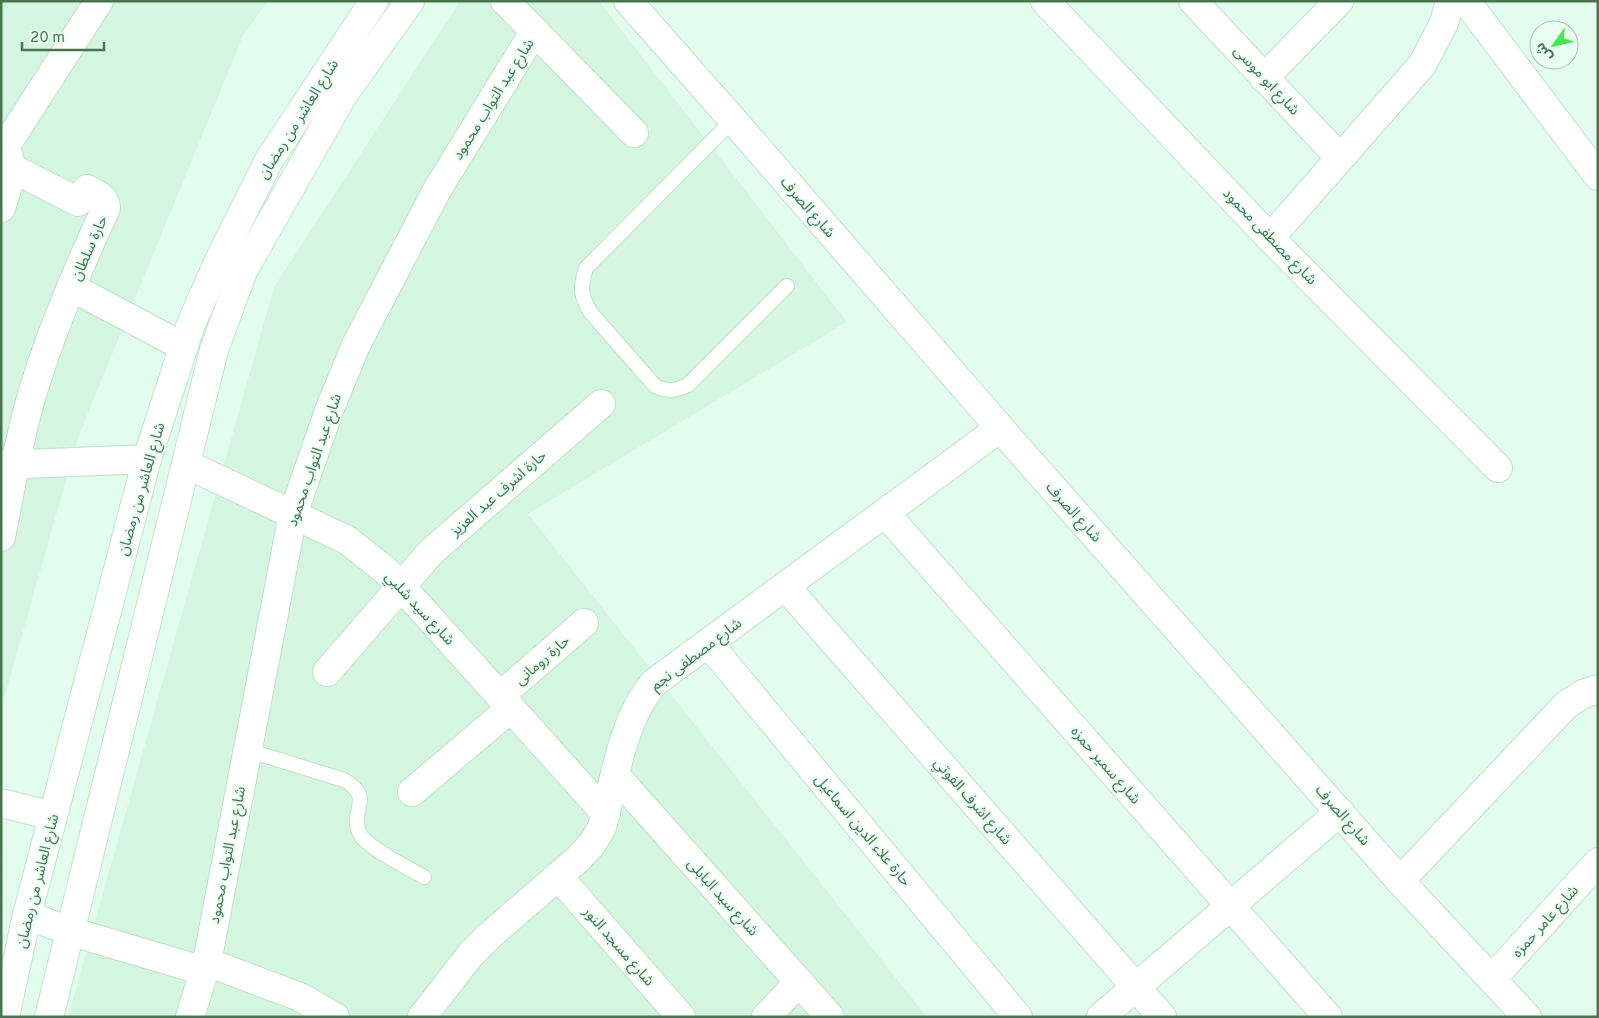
<svg xmlns="http://www.w3.org/2000/svg" width="1599" height="1018" font-family="Overpass,'Noto Sans Arabic',sans-serif">
<style>
.residential{fill:#d4f6e0}
.lines{fill:none;stroke-linecap:round;stroke-linejoin:round}
.service-casing{stroke:#bee1c8;stroke-width:16}
.minor-casing{stroke:#bee1c8;stroke-width:30}
.secondary-casing{stroke:#bee8c9;stroke-width:30}
.service{stroke:#fff;stroke-width:14}
.minor{stroke:#fff;stroke-width:28}
.secondary{stroke:#fff;stroke-width:28}
.labels{text-anchor:middle;stroke-width:4;stroke-linejoin:round;paint-order:stroke}
.street-label{font-size:15px;fill:#487550;stroke:#e9fff2}
</style>
<rect width="100%" height="100%" fill="#e2fded"/>
<g class="residential">
<path d="M1,1H268L243,36L79,435L1,709Z"/>
<path d="M460,1H599L847,322L528,514L927,1017H68L274,287Z"/>
</g>
<g class="lines">
<g class="service-casing">
<g id="service">
<path d="M733,120L586,268C580,288 580,295 591,313L655,386C668,392 675,391 688,385L787,286"/>
<path d="M247,750L344,780C376,798 348,811 360,834C367,848 409,868 424,877"/>
</g>
</g>
<g class="minor-casing">
<g id="minor">
<path d="M505,1L634,133"/>
<path d="M628,1L733,120L1000,428L1400,881L1527,1017"/>
<path d="M1045,1L1270,238L1498,468"/>
<path d="M1193,1L1340,158"/>
<path d="M1466,1L1598,176"/>
<path d="M1264,78L1339,1"/>
<path d="M5,147L99,1"/>
<path d="M1,208C8,186 15,173 7,151"/>
<path d="M1270,238L1422,65L1444,23L1450,1"/>
<path d="M71,287L184,347"/>
<path d="M186,464L347,540L385,570L418,605L606,814"/>
<path d="M1,465L147,459"/>
<path d="M885,513L1328,1017"/>
<path d="M1,537C11,487 19,437 34,388C53,326 79,267 106,208C106,197 96,194 87,189L78,202L12,168"/>
<path d="M785,586L1162,1017"/>
<path d="M708,643L1018,1017"/>
<path d="M327,672L431,552L601,404"/>
<path d="M500,696L584,623"/>
<path d="M616,776L830,1017"/>
<path d="M412,792L511,708"/>
<path d="M1,803L53,816"/>
<path d="M558,876L681,1017"/>
<path d="M1400,881L1566,705L1583,694L1598,689"/>
<path d="M27,915L69,931L204,971"/>
<path d="M207,962L300,997L335,1017"/>
<path d="M1492,979L1598,862"/>
<path d="M190,1017L207,962L293,514L330,408L356,345L437,190L534,32"/>
<path d="M422,1017L471,954L488,937L579,858L592,844L602,827C614,782 623,717 655,682L1000,428"/>
<path d="M766,1017L799,982"/>
<path d="M1101,1017L1340,812"/>
</g>
</g>
<g class="secondary-casing">
<g id="secondary">
<path d="M5,1017L27,915L147,459L191,324L221,256L269,160L374,1"/>
<path d="M49,1017L214,350L243,271L343,95L410,1"/>
</g>
</g>
<use href="#service" class="service"/>
<use href="#minor" class="minor"/>
<use href="#secondary" class="secondary"/>
</g>
<g class="labels">
<g class="street-label">
<text transform="translate(1267 80) rotate(47)" y="5">شارع ابو موسى</text>
<text transform="translate(493 99) rotate(-58)" y="5">شارع عبد التواب محمود</text>
<text transform="translate(298 119) rotate(-58)" y="5">شارع العاشر من رمضان</text>
<text transform="translate(808 207) rotate(49)" y="5">شارع الصرف</text>
<text transform="translate(1270 236) rotate(46)" y="5">شارع مصطفى محمود</text>
<text transform="translate(89 248) rotate(-66)" y="5">حارة سلطان</text>
<text transform="translate(314 460) rotate(-71)" y="5">شارع عبد التواب محمود</text>
<text transform="translate(141 489) rotate(-74)" y="5">شارع العاشر من رمضان</text>
<text transform="translate(498 493) rotate(-41)" y="5">حارة اشرف عبد العزيز</text>
<text transform="translate(1074 512) rotate(48)" y="5">شارع الصرف</text>
<text transform="translate(420 608) rotate(47)" y="5">شارع سيد شلبي</text>
<text transform="translate(696 654) rotate(-37)" y="5">شارع مصطفى نجم</text>
<text transform="translate(542 660) rotate(-41)" y="5">حارة رومانى</text>
<text transform="translate(1106 765) rotate(49)" y="5">شارع سمير حمزه</text>
<text transform="translate(973 801) rotate(49)" y="5">شارع اشرف الفوتي</text>
<text transform="translate(1343 815) rotate(49)" y="5">شارع الصرف</text>
<text transform="translate(863 830) rotate(50)" y="5">حارة علاء الدين اسماعيل</text>
<text transform="translate(227 855) rotate(-79)" y="5">شارع عبد التواب محمود</text>
<text transform="translate(37 881) rotate(-76)" y="5">شارع العاشر من رمضان</text>
<text transform="translate(723 897) rotate(48)" y="5">شارع سيد البابلى</text>
<text transform="translate(1545 921) rotate(-48)" y="5">شارع عامر حمزه</text>
<text transform="translate(619 946) rotate(49)" y="5">شارع مسجد النور</text>
</g>
</g>
<rect width="1599" height="1018" fill="none" stroke="#487550" stroke-width="5"/>
<g transform="translate(1554 45) rotate(236)"><circle r="24" fill="#e9fff2" stroke="#a9c8b1"/>
<path d="M0-4L9 19L0 12L-9 19Z" fill="#45e94a"/>
<text y="-8" font-size="14" font-weight="bold" text-anchor="middle" fill="#487550">ش</text>
</g>
<path d="M22 42v8h82v-8" fill="none" stroke="#487550" stroke-width="2.5"/>
<text x="30" y="42" font-size="15" fill="#487550" stroke="#e9fff2" stroke-width="4" paint-order="stroke">20 m</text>
</svg>
